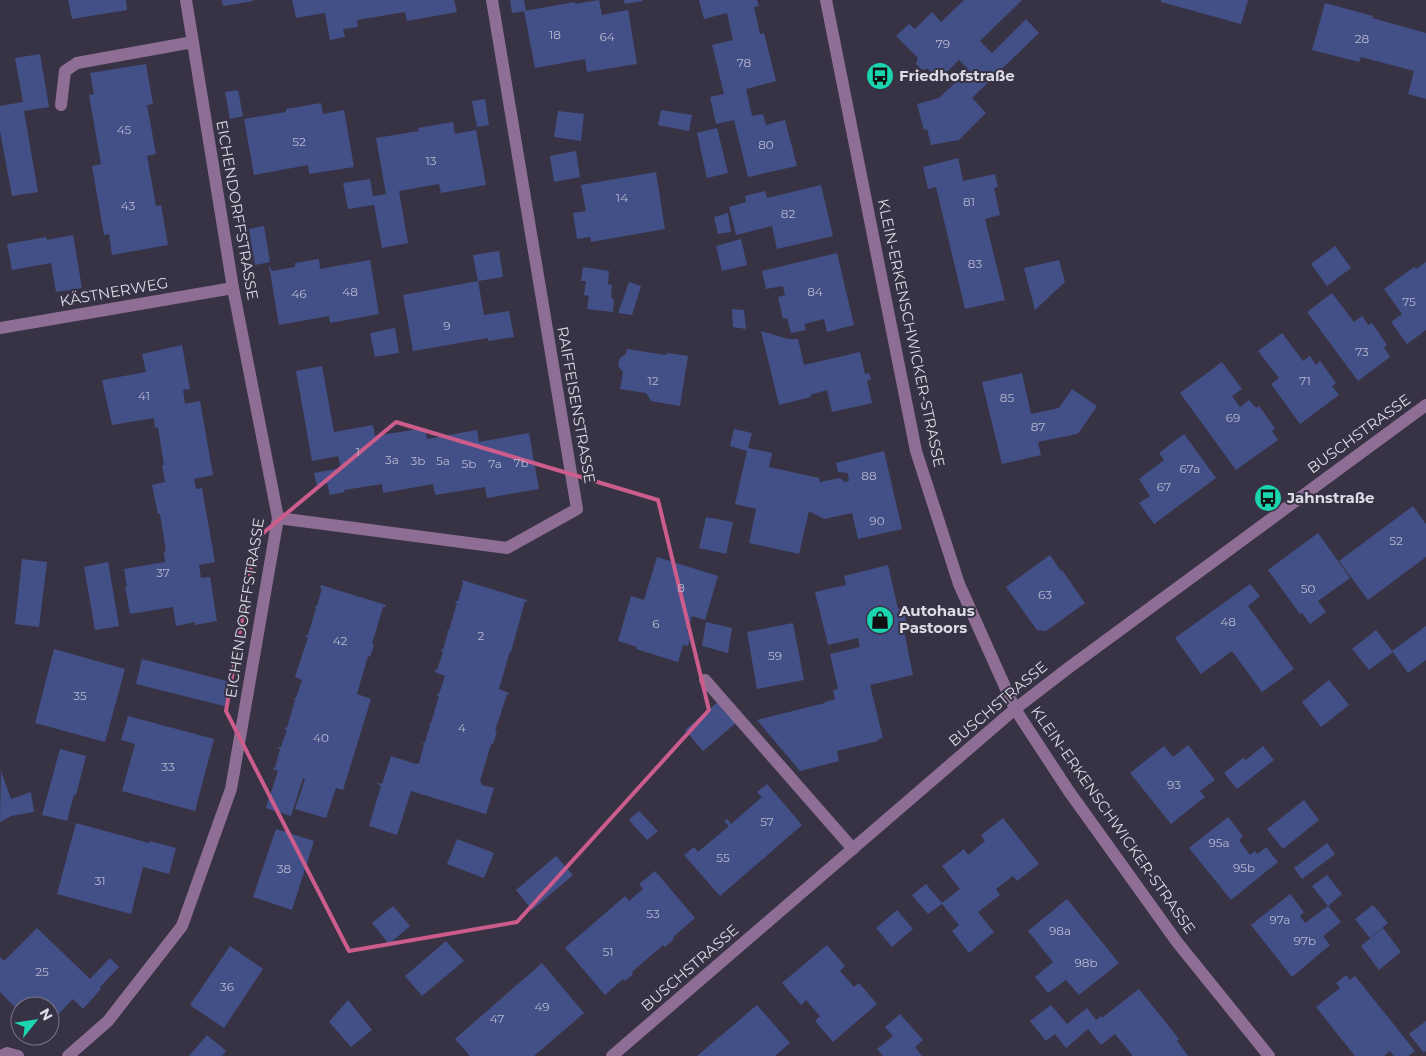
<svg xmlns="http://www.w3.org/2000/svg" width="1426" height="1056" font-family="Montserrat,sans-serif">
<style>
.building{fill:#435087}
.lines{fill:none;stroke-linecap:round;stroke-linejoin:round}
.minor{stroke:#8e6e94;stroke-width:12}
.marked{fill:none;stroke:#cc5c8c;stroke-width:4;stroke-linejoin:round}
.labels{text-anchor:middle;stroke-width:4;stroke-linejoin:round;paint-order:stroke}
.number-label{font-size:12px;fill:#b7b8cf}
.poi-label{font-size:15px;font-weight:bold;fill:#dedbe7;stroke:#373345;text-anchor:start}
.street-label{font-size:15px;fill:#dedbe7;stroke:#373345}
</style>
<rect width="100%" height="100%" fill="#373345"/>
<g class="building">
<path d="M68,0H126L127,10L72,19Z"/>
<path d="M222,0H253V1L223,6Z"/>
<path d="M292,0H454L457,12L407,21L405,12L357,20L358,27L343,29L345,37L330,40L325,13L296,18Z"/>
<path d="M510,0H524L526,11L512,13Z"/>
<path d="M599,0L602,15L628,10L637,64L587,72L585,59L535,68L524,11L575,2V4Z"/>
<path d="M624,0H642L643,1L625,4Z"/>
<path d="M699,0H757L759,6L754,7L760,34L764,33L776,81L746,89L752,116L763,114L766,125L785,120L797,166L748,177L734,120L716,124L710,97L724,94L712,45L733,40L727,13L704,19Z"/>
<path d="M964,0H1022L980,41L992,53L1026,19L1039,33L972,98L986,113L959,140L931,145L927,129L924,130L917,104L939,98L969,70L959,60L939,80L927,68L925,70L921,69L916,64L918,58L896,36L909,24L915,29L932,12L941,22Z"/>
<path d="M1161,0H1248L1241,24L1161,2Z"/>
<path d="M1325,3L1373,16L1372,18L1426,33V99L1408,94L1414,71L1361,57L1359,62L1312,50Z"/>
<path d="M40,54L49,107L24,111L38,192L12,196L0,131V106L23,102L15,58Z"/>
<path d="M146,64L153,104L147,105L156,154L147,156L156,206L161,205L168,245L112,255L109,234L104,235L92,166L101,164L89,95L94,94L90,73Z"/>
<path d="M238,90L243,116L230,119L225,92Z"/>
<path d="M485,99L489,125L477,127L472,101Z"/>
<path d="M321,103L323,114L344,110L354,167L309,174L308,165L254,175L244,119L286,112V109Z"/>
<path d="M661,110L692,115L689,131L658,125Z"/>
<path d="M558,111L584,114L581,141L554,137Z"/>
<path d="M453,122L455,134L476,130L486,185L441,193L439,184L399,191L408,243L382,248L374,205L348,209L343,183L370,179L373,196L386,194L376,138L419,131L418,128Z"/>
<path d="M717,128L728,173L707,178L697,133Z"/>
<path d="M576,151L580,177L554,182L550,156Z"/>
<path d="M958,158L963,181L995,174L998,187L994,188L1000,215L985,219L1005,300L965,309L936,187L928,189L923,167Z"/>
<path d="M656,172L665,229L591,242L590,237L577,239L573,213L586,211L581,185Z"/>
<path d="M821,185L833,236L777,249L772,226L736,235L729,207L746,202L745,196L765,191L767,198Z"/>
<path d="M728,213L731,232L718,234L714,217Z"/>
<path d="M264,226L270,262L255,265L249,229Z"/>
<path d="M73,235L82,288L56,292L51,263L12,270L7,244L46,237L47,240Z"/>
<path d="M741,239L747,265L722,271L716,246Z"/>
<path d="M1335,246L1351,268L1327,286L1311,264Z"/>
<path d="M499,251L503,277L478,281L484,315L509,311L514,337L488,341V338L413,351L403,295L478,281L473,255Z"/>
<path d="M837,253L854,325L827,332L824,319L804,324L806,330L791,333L787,318L783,319L778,297L785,295L783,286L766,289L762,271Z"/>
<path d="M319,259L320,269L370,260L379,314L330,323L329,316L279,325L269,266H270L272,271L295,267V263Z"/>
<path d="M1059,260L1065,282L1035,310L1024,268Z"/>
<path d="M1426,262V330L1407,344L1391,322L1402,314L1384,289L1414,267L1416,269Z"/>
<path d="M583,267L609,271L608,284L612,285L611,298L614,299L613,312L587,309L589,296L584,295L586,281H581Z"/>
<path d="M629,282L641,286L632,315L618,313Z"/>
<path d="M1332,293L1354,322L1362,316L1368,325L1372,323L1387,345L1384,347L1390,357L1358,381L1307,312Z"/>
<path d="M732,309L744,310L746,329L733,327Z"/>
<path d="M395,328L399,353L375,357L370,333Z"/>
<path d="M761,331L788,339H798L804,365L860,352L865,374L869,373L871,379L867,381L872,403L832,412L827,390L810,395L811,397L779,405Z"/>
<path d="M1282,333L1303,361L1310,356L1316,365L1320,361L1336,383L1332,386L1339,395L1300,424L1271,384L1279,378L1258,351Z"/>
<path d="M182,345L190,389L183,390L185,404L200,401L213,475L194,479L196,489L202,488L215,562L199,565L201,578L210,577L217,621L195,625V622L176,626L173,607L130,614L125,587H127L124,569L165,562L164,552L166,551L160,514H158L152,485L165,482L162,465H164L158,427L155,428L154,418L112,425L102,380L146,372L142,354Z"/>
<path d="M627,349L666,355L667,353L688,356L680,406L651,401L646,393L620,389L623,372L618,366L620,358L626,354Z"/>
<path d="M1222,362L1242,389L1232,396L1240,407L1249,400L1256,408L1259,406L1275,428L1272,431L1278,440L1236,470L1180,393Z"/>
<path d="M322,366L334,432L373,425L375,436L425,428L427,439L477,430L479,442L529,433L539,489L487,498L485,487L435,495L433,484L383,493L382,484L344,490L345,492L330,495L327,483L317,486L314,473L341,468L338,456L312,461L296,371Z"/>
<path d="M1022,373L1031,414L1059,408L1072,389L1097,406L1080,431L1077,434L1038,442L1041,455L1002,464L982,382Z"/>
<path d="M734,429L752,433L748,448L772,453L769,467L819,478L820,482L840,478L845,482L849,481L848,473L838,472L836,463L884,451L902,529L858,539L852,513L824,519L809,511L799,554L749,543L756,509L735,504L747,451L730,446Z"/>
<path d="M1184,434L1216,478L1154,524L1139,503L1150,496L1139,479L1164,460L1159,453Z"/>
<path d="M1413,506L1426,524V557L1368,600L1339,561Z"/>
<path d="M706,517L733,522L726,554L699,548Z"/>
<path d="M1318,533L1350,578L1318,601L1326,612L1310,624L1302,613L1300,614L1268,570Z"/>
<path d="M1050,555L1061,571L1062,570L1085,603L1046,631L1037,630L1006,587Z"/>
<path d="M657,557L718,576L705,620L692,616L687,632L692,633L688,646L683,645L678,662L636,649L637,647L618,641L631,596L644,600Z"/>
<path d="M22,559L47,562L39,627L15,624Z"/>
<path d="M108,562L119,626L95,630L84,567Z"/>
<path d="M888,565L898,609L903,608L908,630L904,631L913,675L870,685L883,738L878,739V741L837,751L839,761L800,771L757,720L825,703V702L835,699L833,690L838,689L830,654L860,647L858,638L828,645L815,592L846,585L844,576Z"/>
<path d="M462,580L527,600V602L525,601L511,652L510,651L499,689L509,693L508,695L507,694L495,731L497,732L493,744H491L480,781L482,785L494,788L486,814L411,791L397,835L369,826L381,786L377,784L378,783L382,784L391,756L416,764L419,763L424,745L422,744L425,742L430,725L429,723H431L439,696L437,695L438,693L439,694L445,676L435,672V670H437L443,652L441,651V649L443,650L448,632H447L448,630H449L457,603H455L456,601H458L463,583Z"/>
<path d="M1250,584L1260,596L1248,606L1294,669L1262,692L1232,651L1201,674L1175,638Z"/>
<path d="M321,585L386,605L385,607H383L372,644L374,645L370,657L368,656L357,694L371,699L343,790L336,788L326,818L295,809L305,779L303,778L291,816L266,808L278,771L273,769V767L275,768L280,749L277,747H281L287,730L285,729V727L287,728L295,700L294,698H296L302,680L295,677L308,637H306V635H308L316,608L315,607V606H317L322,588H320Z"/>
<path d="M706,622L732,628L728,653L702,646Z"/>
<path d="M793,623L804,680L757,689L747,632Z"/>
<path d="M1426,626V660L1408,673L1392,651Z"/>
<path d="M1376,630L1393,652L1369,670L1352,649Z"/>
<path d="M54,649L125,669L105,742L35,723Z"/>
<path d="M142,659L234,683L228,707L136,684Z"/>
<path d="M1329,680L1349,705L1321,727L1302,702Z"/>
<path d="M719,701L737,722L703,751L685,730Z"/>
<path d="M128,716L214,739L195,811L122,791L135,744L121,740Z"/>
<path d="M1188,745L1215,780L1200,791L1205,797L1171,824L1130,773L1164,746L1173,757Z"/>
<path d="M1263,746L1274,760L1237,789L1224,773L1243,758L1246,760Z"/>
<path d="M60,749L86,756L76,795H74L67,821L42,815Z"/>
<path d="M1,771L11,799L31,792L34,812L11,816L0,822Z"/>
<path d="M767,784L802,825L720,896L684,855L694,847L698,852L729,826L724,821L727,819L731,824L762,797L757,792Z"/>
<path d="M1304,800L1319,820L1283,849L1267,829Z"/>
<path d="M639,811L658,831L647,840L629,820Z"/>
<path d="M1228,817L1243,836L1239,840L1250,855L1255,851L1258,854L1266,847L1278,862L1231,900L1189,848Z"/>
<path d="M1003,818L1039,864L1017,881L1013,876L996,889L1000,895L978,912L994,932L969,953L952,931L959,925L942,904L928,914L912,895L926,884L942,903L960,889L942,866L964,849L968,855L985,841L981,835Z"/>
<path d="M76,823L149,843L150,841L176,848L169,874L143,867L131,914L57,894Z"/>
<path d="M276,829L314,841L292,910L253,897Z"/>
<path d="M457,839L494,853L484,878L447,864Z"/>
<path d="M1327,843L1335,854L1302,879L1294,868Z"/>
<path d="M556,856L573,875L532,910L516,890Z"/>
<path d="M655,871L695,918L673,937L674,939L665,947L663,945L632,972L633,974L625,981L623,979L605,995L565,948L625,896L629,901L643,889L639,884Z"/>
<path d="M1327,875L1342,894L1328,906L1312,886Z"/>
<path d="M1290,894L1304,912L1300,916L1305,923L1328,906L1341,922L1323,936L1330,945L1292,977L1251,925Z"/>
<path d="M1067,899L1119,963L1079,995L1066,980L1048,993L1035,977L1053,962L1028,931Z"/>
<path d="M1373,905L1388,923L1370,938L1355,919Z"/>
<path d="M393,906L410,926L389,944L372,923Z"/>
<path d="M897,910L913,929L892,947L876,928Z"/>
<path d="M37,928L90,979L110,958L119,967L100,987L101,989L83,1009L73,999L50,1023V1006H20V1012L0,992V957L4,961Z"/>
<path d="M1383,928L1401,952L1379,970L1361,946Z"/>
<path d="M446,941L464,961L422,996L405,976Z"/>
<path d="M827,945L845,966L840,971L854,987L859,983L877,1004L833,1042L815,1021L820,1016L806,1000L801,1005L782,983Z"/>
<path d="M230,946L263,969L224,1028L190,1005Z"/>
<path d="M542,963L584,1013L534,1056H470L455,1039Z"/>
<path d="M1346,975L1350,980L1355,976L1415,1051L1408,1056H1394L1390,1051L1384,1056H1355L1316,1007L1340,988L1336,983Z"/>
<path d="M1139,989L1179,1039L1177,1041L1188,1056H1133L1115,1034L1101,1045L1088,1029L1066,1048L1055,1034L1046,1041L1030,1021L1051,1005L1067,1024L1087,1008L1096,1020L1101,1016L1102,1018Z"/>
<path d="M348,1000L372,1030L351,1047L329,1022Z"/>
<path d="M757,1005L790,1043L775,1056H697Z"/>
<path d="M900,1014L923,1040L915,1047L922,1056H883L877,1049L893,1036L885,1027Z"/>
<path d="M1426,1021V1051L1424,1053L1409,1034Z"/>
<path d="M207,1035L226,1051L222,1056H189Z"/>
</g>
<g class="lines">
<g class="minor">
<path d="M826,0L916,451L959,584L1015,709L1068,790L1177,942L1269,1056"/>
<path d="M61,105L65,71L77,63L193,42"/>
<path d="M0,328L233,288"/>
<path d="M278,518L507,548L577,509L492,0"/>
<path d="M705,680L853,849"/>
<path d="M1,1056L7,1053L18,1056"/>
<path d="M68,1056L108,1021L182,926L231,789L278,518L233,288L186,0"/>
<path d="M612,1056L1015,709L1067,669L1426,405"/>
</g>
</g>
<path class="marked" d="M396,422L658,500L709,710L517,922L349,951L226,711L256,539Z"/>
<defs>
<g id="bus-disc" transform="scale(1.4375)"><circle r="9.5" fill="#1bd5b1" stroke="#373345"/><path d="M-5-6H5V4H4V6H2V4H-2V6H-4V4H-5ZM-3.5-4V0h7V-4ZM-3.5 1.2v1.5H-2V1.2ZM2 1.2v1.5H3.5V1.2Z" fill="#111"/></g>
<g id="shop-disc" transform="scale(1.4375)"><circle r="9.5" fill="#1bd5b1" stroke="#373345"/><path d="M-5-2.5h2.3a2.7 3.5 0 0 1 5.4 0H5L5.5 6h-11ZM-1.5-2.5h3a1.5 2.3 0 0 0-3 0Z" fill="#111"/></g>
</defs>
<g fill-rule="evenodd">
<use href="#bus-disc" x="880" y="76"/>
<use href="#bus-disc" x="1268" y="498"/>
<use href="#shop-disc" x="880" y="620"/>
</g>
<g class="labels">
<g class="number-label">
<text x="555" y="39">18</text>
<text x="607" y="41">64</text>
<text x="1362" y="43">28</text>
<text x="943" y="48">79</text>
<text x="744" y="67">78</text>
<text x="124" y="134">45</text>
<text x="299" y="146">52</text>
<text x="766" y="149">80</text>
<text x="431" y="165">13</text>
<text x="622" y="202">14</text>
<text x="969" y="206">81</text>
<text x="128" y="210">43</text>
<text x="788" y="218">82</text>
<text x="975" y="268">83</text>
<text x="350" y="296">48</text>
<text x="815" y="296">84</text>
<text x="299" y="298">46</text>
<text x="1409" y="306">75</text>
<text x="447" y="330">9</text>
<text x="1362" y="356">73</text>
<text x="653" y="385">12</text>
<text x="1305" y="385">71</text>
<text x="144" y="400">41</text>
<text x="1007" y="402">85</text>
<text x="1233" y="422">69</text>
<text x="1038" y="431">87</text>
<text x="358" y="456">1</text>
<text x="392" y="464">3a</text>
<text x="418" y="465">3b</text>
<text x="443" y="465">5a</text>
<text x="521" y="467">7b</text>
<text x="469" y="468">5b</text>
<text x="495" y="468">7a</text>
<text x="1190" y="473">67a</text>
<text x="869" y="480">88</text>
<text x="1164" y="491">67</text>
<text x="877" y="525">90</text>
<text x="1396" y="545">52</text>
<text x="163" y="577">37</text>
<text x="681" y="592">8</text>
<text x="1308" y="593">50</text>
<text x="1045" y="599">63</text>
<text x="1228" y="626">48</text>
<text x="656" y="628">6</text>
<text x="481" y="640">2</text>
<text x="340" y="645">42</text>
<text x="775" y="660">59</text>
<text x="80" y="700">35</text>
<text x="462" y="732">4</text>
<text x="321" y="742">40</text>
<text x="168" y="771">33</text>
<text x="1174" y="789">93</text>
<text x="767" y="826">57</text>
<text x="1219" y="847">95a</text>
<text x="723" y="862">55</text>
<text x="1244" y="872">95b</text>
<text x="284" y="873">38</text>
<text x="100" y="885">31</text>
<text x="653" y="918">53</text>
<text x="1280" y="924">97a</text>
<text x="1060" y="935">98a</text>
<text x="1305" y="945">97b</text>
<text x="608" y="956">51</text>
<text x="1086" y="967">98b</text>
<text x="42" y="976">25</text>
<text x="227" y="991">36</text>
<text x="542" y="1011">49</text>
<text x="497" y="1023">47</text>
</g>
<g class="poi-label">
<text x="899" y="81">Friedhofstraße</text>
<text x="1287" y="503">Jahnstraße</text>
<text x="899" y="616">Autohaus<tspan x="899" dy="17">Pastoors</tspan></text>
</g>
<g class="street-label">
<text transform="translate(237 210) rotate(80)" y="5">EICHENDORFFSTRASSE</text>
<text transform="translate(114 292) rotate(-10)" y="5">KÄSTNERWEG</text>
<text transform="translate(911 333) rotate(78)" y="5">KLEIN-ERKENSCHWICKER-STRASSE</text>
<text transform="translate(576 405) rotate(80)" y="5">RAIFFEISENSTRASSE</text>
<text transform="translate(1359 434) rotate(-36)" y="5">BUSCHSTRASSE</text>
<text transform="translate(245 608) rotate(-81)" y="5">EICHENDORFFSTRASSE</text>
<text transform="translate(998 704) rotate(-40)" y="5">BUSCHSTRASSE</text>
<text transform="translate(1113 820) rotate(55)" y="5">KLEIN-ERKENSCHWICKER-STRASSE</text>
<text transform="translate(690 968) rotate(-41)" y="5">BUSCHSTRASSE</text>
</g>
</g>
<g transform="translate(35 1021) rotate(60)"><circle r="24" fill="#373345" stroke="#7a7686"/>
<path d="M0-4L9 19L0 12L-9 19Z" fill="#1bd5b1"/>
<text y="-8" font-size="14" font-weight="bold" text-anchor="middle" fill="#dedbe7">N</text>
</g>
</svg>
